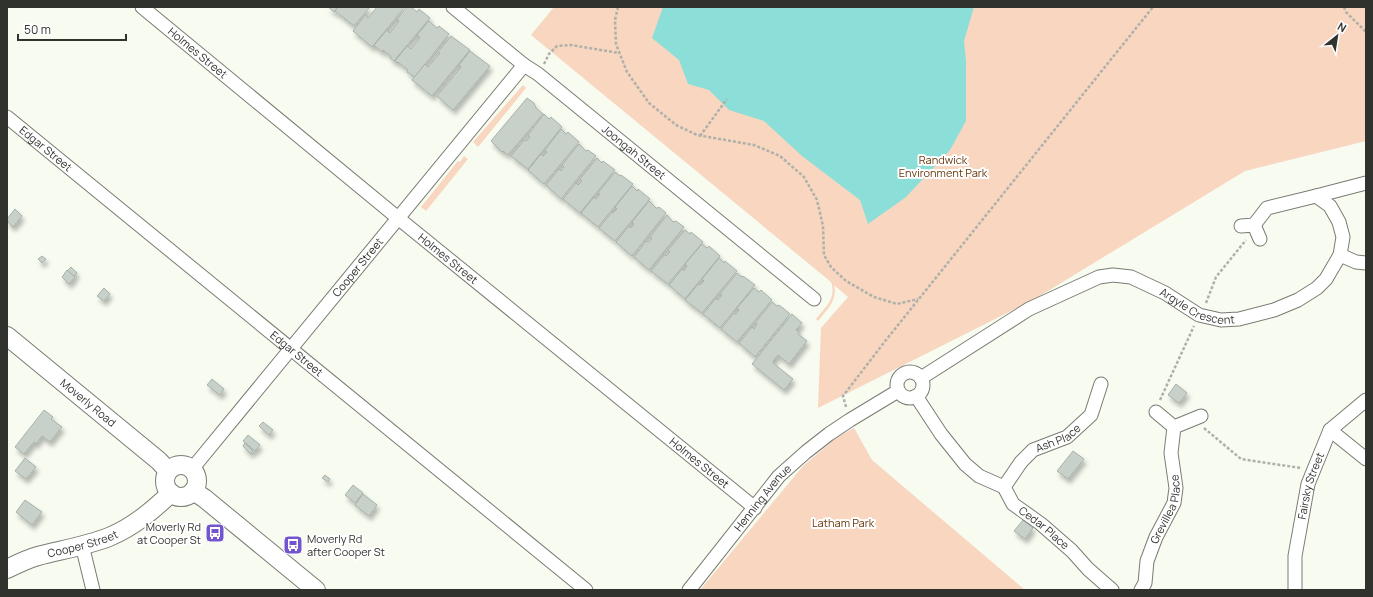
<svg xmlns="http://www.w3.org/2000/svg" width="1373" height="597" font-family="Manrope,sans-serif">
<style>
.green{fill:#f8d6c0}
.water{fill:#8cdfd8}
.building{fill:#c7d1ca;stroke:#a7b1aa;filter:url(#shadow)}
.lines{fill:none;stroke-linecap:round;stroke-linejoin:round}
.street-casing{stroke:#797c73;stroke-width:15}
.secondary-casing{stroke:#797c73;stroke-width:20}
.path{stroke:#aeb1a9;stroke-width:2.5;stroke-dasharray:3 2;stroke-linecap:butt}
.street{stroke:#fff;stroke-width:13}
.secondary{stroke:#fff;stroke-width:18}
.labels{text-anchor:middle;stroke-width:4;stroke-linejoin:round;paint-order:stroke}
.street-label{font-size:11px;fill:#30322e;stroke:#fff}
.park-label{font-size:11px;fill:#6a380c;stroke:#fff}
.poi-label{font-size:11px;fill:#30322e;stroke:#fff;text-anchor:end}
</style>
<defs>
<filter id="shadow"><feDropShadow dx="2.5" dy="4.5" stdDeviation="2" flood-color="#0004"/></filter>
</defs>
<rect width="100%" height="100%" fill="#f7fbf0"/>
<g class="green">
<path d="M554,7H1366V141L1245,171L1033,300L818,408L821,328L848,297L834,285C838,300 827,310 818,321L816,319C825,307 837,299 831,282L531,35Z"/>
<path d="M523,85L526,88L478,147L473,142Z"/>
<path d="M464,156L468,159L426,211L421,207L458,161L460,162Z"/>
<path d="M854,428L872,460L1025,590H700L803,466L836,438Z"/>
</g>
<path class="water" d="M663,7H974L964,41L966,61V121L950,150L906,197L868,224L860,200L802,156L764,121L729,110L709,90L688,84L679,60L652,38Z"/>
<g class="building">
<path d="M328,7H338L334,12Z"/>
<path d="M338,7H370L354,26L335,11Z"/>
<path d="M377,7H405L372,47L353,31L365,15L368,18Z"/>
<path d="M407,7H411L417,12L419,9L430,18L394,61L390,58L391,56L383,50L382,52L374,45L387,30L390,33L399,21L397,19Z"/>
<path d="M429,21L437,28L439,26L449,34L415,77L407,72L408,70L398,62L397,63L395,61L407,46L411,49L420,37L417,35Z"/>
<path d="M451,36L470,50L432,96L412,80L425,64L428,67L440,53L438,52Z"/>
<path d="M470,51L490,66L453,110L437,96L461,67L459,65Z"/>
<path d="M527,98L534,103L536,108L543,114L508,155L503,151L502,152L491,141Z"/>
<path d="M544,114L549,119L551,117L562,127L528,169L511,156L524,140L526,141L530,137L528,135Z"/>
<path d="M561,129L566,134L568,132L579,142L544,184L528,170L541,154L543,156L547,152L545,150Z"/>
<path d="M579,144L586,151L588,150L596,156L561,199L546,185L559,169L561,171L564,167L562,165Z"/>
<path d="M597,158L602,163L603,161L615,170L580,213L563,199L576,183L578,185L582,181L580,179Z"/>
<path d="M615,172L620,176L621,175L633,184L598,227L581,213L594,197L596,199L600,194L598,193Z"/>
<path d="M632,186L637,191L638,189L650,199L615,241L599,228L612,212L613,213L617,209L615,207Z"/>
<path d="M649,201L656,208H658L659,207L666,213L632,256L616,242L629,226L631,228L634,224L632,222Z"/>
<path d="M15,209L22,216L13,227L7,221V219Z"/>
<path d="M667,215L673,222L676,221L684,227L649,270L634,257L646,241L649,242L652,238L650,237Z"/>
<path d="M685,230L690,234L691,232L703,242L668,284L651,271L664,255L666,256L670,252L668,250Z"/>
<path d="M702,244L707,248L709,246L720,256L685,299L669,285L682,269L684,271L687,266L685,264Z"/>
<path d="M42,256L46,259L42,263L38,259Z"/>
<path d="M719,258L724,263L725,261L737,271L702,313L685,300L698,284L700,285L704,281L702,279Z"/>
<path d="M71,267L77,273L74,276L67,271Z"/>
<path d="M67,270L75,277L69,284L62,277Z"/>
<path d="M737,273L742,277L743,276L755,285L720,328L703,314L716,298L718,300L722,295L720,294Z"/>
<path d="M104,288L110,294L104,301L97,296Z"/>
<path d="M754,288L759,292L761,290L772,300L737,342L721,329L734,313L736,314L739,310L737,308Z"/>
<path d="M772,302L777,306L779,305L790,314L755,357L739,343L752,327L754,329L757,324L755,323Z"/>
<path d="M792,314L802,323L796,330L799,332L798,334L807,341L789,364L778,355L773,361L774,362L773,363L793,379L784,390L752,364Z"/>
<path d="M212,379L224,389L220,395L207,385Z"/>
<path d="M1176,384L1187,393L1179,403L1168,395Z"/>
<path d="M44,410L53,417L51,419L62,427L50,442L42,436L36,444L34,442L24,454L15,447Z"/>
<path d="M263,422L273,430L269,435L259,426Z"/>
<path d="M248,435L260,445L255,451L243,441Z"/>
<path d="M245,443L253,451L251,454L243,446Z"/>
<path d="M1073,451L1084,459L1068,479L1057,471Z"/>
<path d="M25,458L36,467L26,479L15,471Z"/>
<path d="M325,475L330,479L328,482L322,478Z"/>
<path d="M353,485L363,493L355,503L345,495Z"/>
<path d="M363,494L377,505L369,516L355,505Z"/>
<path d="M25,500L42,512L32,525L16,512Z"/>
<path d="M1023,520L1033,528L1025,539L1014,531Z"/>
</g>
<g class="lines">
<g class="street-casing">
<g id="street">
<path id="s1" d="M142,7L398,218L755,508"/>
<path id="s2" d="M453,7L524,65L538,74L814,299"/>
<path id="s3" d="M7,117L586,590"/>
<path d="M1316,196L1366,183"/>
<path d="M1254,225L1260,239"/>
<path d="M1340,255L1356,262L1366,263"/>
<circle cx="910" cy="385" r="13"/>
<path id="s4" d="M921,378L1029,309L1099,277L1113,275L1131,277L1165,293L1199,315L1221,320L1239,319L1274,310L1298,300L1317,288L1326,279L1340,255L1343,237L1339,222L1330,206L1316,196L1267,208L1254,225L1241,226"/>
<path id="s5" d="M916,396L941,434L965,464L979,476L1004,487L1013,504L1041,524L1072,551L1088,569L1112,590"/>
<path d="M1156,412L1174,427"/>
<path d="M1330,430L1366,459"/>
<path id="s6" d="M192,469L524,65"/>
<path id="s7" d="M1004,487L1021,462L1033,450L1067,437L1091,415L1101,384"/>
<path d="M82,545L93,590"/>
<path id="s8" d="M689,590L779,476L806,452L829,434L850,420L898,391"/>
<path id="s9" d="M1141,590L1145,583L1147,561L1156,537L1174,503L1176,488L1171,453L1174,427L1201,416"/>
<path id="s10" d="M1295,590V556L1308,484L1330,430L1366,400"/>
</g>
</g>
<g class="secondary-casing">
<g id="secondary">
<path id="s11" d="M7,336L159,461L168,471"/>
<circle cx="181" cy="481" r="16"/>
<path d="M193,491L204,498L316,590"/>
<path id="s12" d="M7,569C17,564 27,559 38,556C61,550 86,546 109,537C133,527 152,511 171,493"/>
</g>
</g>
<g class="path">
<path d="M618,7L615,20L616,44L627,72L649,103L676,125L697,135L754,145L780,156L804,177L817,200L823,226L824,255L831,267L846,281L874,297L897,304L918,299"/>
<path d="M1344,7L1346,12L1366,32"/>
<path d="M544,64L549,54L557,46L571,45L619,53"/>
<path d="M700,136L727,99"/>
<path d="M1206,303L1216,277L1246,240"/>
<path d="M1160,400L1194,326"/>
<path d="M846,407L843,396L886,340L1153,7"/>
<path d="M1204,428L1241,459L1301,468"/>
</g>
<use href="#street" class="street"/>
<use href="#secondary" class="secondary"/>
</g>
<defs>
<g id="bus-square" transform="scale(1)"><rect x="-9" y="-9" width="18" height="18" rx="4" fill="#7355cf" stroke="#fff"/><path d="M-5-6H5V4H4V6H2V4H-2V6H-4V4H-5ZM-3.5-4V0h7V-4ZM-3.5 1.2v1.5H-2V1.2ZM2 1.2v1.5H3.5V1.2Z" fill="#fff"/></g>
</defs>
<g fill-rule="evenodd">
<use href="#bus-square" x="215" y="533"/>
<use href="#bus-square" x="293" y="545"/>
</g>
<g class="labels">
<g class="street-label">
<text dy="4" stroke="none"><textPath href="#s1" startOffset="72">Holmes Street</textPath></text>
<text dy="4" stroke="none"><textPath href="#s3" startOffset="50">Edgar Street</textPath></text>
<text dy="4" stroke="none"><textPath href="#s2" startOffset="232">Joongah Street</textPath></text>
<text dy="4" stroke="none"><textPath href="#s1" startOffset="396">Holmes Street</textPath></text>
<text dy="4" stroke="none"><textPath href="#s6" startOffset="261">Cooper Street</textPath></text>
<text dy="4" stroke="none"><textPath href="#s4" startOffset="311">Argyle Crescent</textPath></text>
<text dy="4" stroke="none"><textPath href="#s3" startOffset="374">Edgar Street</textPath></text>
<text dy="4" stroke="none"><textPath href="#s11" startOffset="105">Moverly Road</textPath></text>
<text dy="4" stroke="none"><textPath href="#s7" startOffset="75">Ash Place</textPath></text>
<text dy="4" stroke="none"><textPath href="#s1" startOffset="720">Holmes Street</textPath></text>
<text dy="4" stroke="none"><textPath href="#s10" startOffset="106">Fairsky Street</textPath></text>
<text dy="4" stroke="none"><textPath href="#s8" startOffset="118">Henning Avenue</textPath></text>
<text dy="4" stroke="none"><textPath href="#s9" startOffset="86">Grevillea Place</textPath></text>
<text dy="4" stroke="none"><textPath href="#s5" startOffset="188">Cedar Place</textPath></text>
<text dy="4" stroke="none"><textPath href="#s12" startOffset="80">Cooper Street</textPath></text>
</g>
<g class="park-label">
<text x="943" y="164">Randwick<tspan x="943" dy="13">Environment Park</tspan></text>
<text x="843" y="527">Latham Park</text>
</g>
<g class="poi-label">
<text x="201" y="531">Moverly Rd<tspan x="201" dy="13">at Cooper St</tspan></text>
<text x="307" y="543" text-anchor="start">Moverly Rd<tspan x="307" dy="13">after Cooper St</tspan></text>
</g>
</g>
<rect width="1373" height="597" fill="none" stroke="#30322e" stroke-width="16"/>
<g transform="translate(1337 36) rotate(30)" stroke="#ffffff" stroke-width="3" paint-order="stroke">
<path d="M0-3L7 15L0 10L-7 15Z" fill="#30322e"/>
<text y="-6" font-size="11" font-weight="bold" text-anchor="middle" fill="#30322e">N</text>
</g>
<path d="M18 34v6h108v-6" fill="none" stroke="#30322e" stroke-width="2"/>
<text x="24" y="34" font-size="12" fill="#30322e" stroke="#ffffff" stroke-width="3" paint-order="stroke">50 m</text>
</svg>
